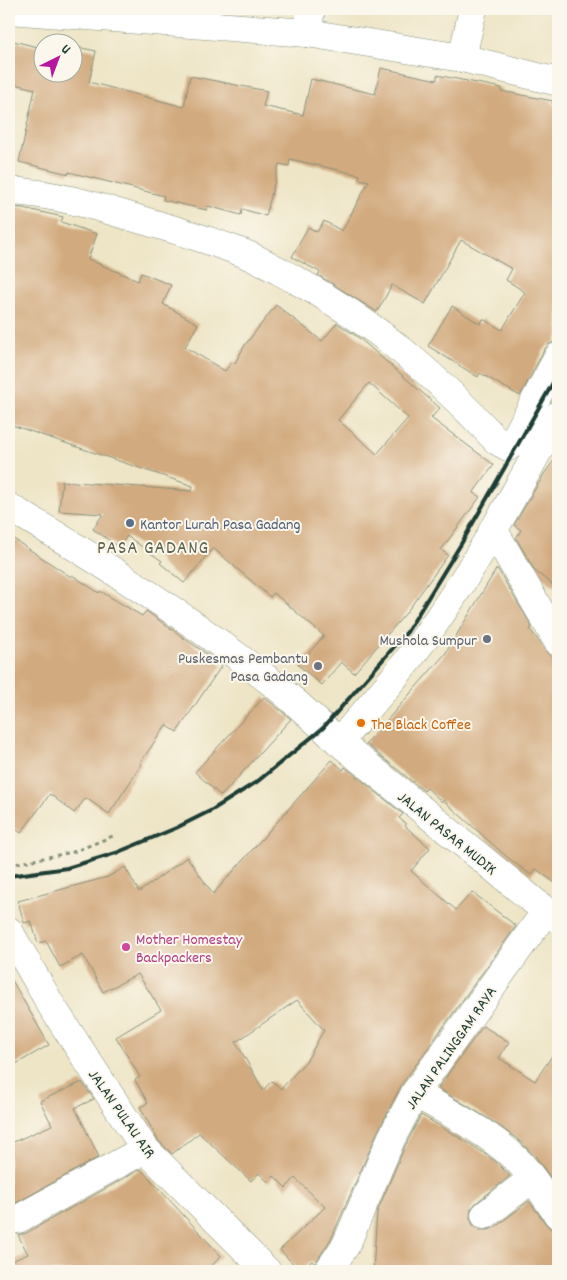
<svg xmlns="http://www.w3.org/2000/svg" width="567" height="1280" font-family="Dekko,sans-serif">
<style>
.building{fill:#d2aa7f;fill-rule:evenodd}
.lines{fill:none;stroke-linecap:round;stroke-linejoin:round}
.minor-casing{stroke:#86917d;stroke-width:29}
.major-casing{stroke:#86917d;stroke-width:29}
.path{stroke:#86917d;stroke-width:3;stroke-dasharray:4 4;stroke-linecap:butt}
.minor{stroke:#fff;stroke-width:28}
.major{stroke:#fff;stroke-width:28}
.rail{stroke:#1f3d34;stroke-width:4}
.service-dot{fill:#5c6f8a;stroke:#fbf7ec;stroke-width:2}
.worship-dot{fill:#6b7280;stroke:#fbf7ec;stroke-width:2}
.food-dot{fill:#e8710a;stroke:#fbf7ec;stroke-width:2}
.hotel-dot{fill:#d1479c;stroke:#fbf7ec;stroke-width:2}
.labels{text-anchor:middle;stroke-width:4;stroke-linejoin:round;paint-order:stroke}
.service-label{font-size:16px;fill:#4e5e75;stroke:#fbf7ec;text-anchor:start}
.worship-label{font-size:16px;fill:#5b616d;stroke:#fbf7ec;text-anchor:end}
.food-label{font-size:16px;fill:#c56008;stroke:#fbf7ec;text-anchor:start}
.street-label{font-size:16px;fill:#1f3d34;stroke:#fbf7ec}
.hotel-label{font-size:16px;fill:#b23c85;stroke:#fbf7ec;text-anchor:start}
.quarter-label{font-size:19px;letter-spacing:1px;fill:#5e634e;stroke:#fbf7ec}
</style>
<rect width="100%" height="100%" fill="#fbf7ec"/>
<filter id="ink" filterUnits="userSpaceOnUse"><feTurbulence type="fractalNoise" baseFrequency=".02" numOctaves="2"/><feDisplacementMap in="SourceGraphic" scale="10" xChannelSelector="R" yChannelSelector="G"/><feConvolveMatrix kernelMatrix="1 2 1 2 8 2 1 2 1" color-interpolation-filters="sRGB"/></filter>
<filter id="wash" filterUnits="userSpaceOnUse"><feTurbulence type="fractalNoise" baseFrequency=".0096" numOctaves="4" result="noise"/><feDisplacementMap in="SourceGraphic" scale="20" xChannelSelector="R" yChannelSelector="G"/><feGaussianBlur stdDeviation="1.12" result="paint"/><feColorMatrix in="noise" values="0 0 0 0 0 0 0 0 0 0 0 0 0 0 0 0 0 1.4 0 .05"/><feComposite in="paint" operator="in"/></filter>
<g filter="url(#wash)">
<rect width="100%" height="100%" fill="#eee5c6"/>
<g id="blocks">
<g class="building">
<path d="M9,40L42,48V72H72V46L96,51L89,82L184,107L190,76L267,91L263,106L303,115L311,79L375,94L381,68L437,80V75L502,88L501,91L553,101L552,104L558,106V336L555,342L549,344L544,350L520,396L480,373L478,377L428,346L452,306L480,324L483,319L502,330L525,292L506,280L512,269L461,240L425,304L392,285L377,312L318,275L320,272L292,257L308,227L317,232L324,221L342,231L369,181L359,179L360,175L290,159L289,166L279,164L266,216L242,209L241,215L208,206L207,210L163,200L164,196L69,172V174L19,162L35,89L9,83Z"/>
<path d="M9,207L23,208L63,217L61,222L97,234L88,259L138,281L141,273L171,285L163,304L198,324L185,347L225,371L232,362L235,363L245,345L276,305L322,341L337,323L358,337L440,408L431,418L494,465L473,493L480,497L441,550L448,555L406,613L354,673L341,662L322,685L298,665L324,636L274,593L270,597L213,548L184,583L160,563L162,561L127,536L119,547L93,529L103,514L59,511L62,481L192,491L193,486L9,424ZM369,383L408,418L377,454L338,420Z"/>
<path d="M558,455V589L535,571L516,538L521,530L514,525L544,474Z"/>
<path d="M9,536L71,577L72,575L99,593L100,591L142,616L146,611L222,665L177,732L166,725L140,763L142,764L109,814L86,798L74,813L50,794L21,833L9,824Z"/>
<path d="M497,568L532,627L530,629L545,650L558,665V885L536,869L531,875L507,857L443,800L442,802L427,788L424,791L366,744L445,654Z"/>
<path d="M264,697L291,719L221,796L195,772Z"/>
<path d="M332,760L343,770L345,767L403,814L399,818L406,824L405,826L430,848L411,871L456,910L472,892L516,926L402,1084L377,1133L332,1237L315,1264L312,1261L300,1271L280,1250L325,1207L295,1178L286,1188L274,1176L268,1182L259,1173L251,1181L199,1133L172,1154L158,1140L140,1107L148,1103L135,1080L140,1077L116,1037L161,1010L138,974L103,992L83,955L60,967L46,941L38,943L31,921L24,923L18,901L108,877L125,867L139,892L187,857L213,894ZM297,1000L324,1030L307,1060L281,1089L272,1081L263,1090L236,1042Z"/>
<path d="M9,975L49,1045L9,1068Z"/>
<path d="M483,1026L509,1042L499,1058L535,1081L558,1047V1188L535,1156L516,1138L489,1119L438,1088Z"/>
<path d="M82,1082L94,1099L75,1108L99,1157L9,1207V1144L52,1125L40,1101Z"/>
<path d="M421,1115L472,1145L496,1162L510,1176L476,1203L471,1209L470,1218L473,1225L479,1230H488L494,1228L529,1201L546,1224L551,1229L558,1230V1271H373L377,1212L405,1146Z"/>
<path d="M141,1169L221,1256L207,1271H9V1262L28,1254L18,1235L26,1233Z"/>
</g>
</g>
</g>
<g filter="url(#ink)">
<use href="#blocks" fill-opacity="0" stroke="#86917d" stroke-width="1"/>
<g class="lines">
<g class="minor-casing">
<g id="minor">
<path d="M9,10L307,33L462,58L558,82"/>
<path d="M307,33L311,9"/>
<path d="M462,58L473,9"/>
<path d="M9,191C53,193 96,206 138,219C173,229 209,240 243,253C260,260 277,270 294,279C374,322 435,374 497,441L508,447L512,444L558,357"/>
<path d="M493,529L558,642"/>
<path d="M339,742C364,713 389,685 412,655C468,580 513,497 558,415"/>
<path d="M9,931L51,1005L145,1149L267,1271"/>
<path d="M415,1093C449,1113 488,1132 517,1160C533,1176 545,1197 558,1215"/>
<path d="M485,1215L532,1179"/>
<path d="M18,1219L145,1149"/>
<path d="M328,1271L346,1245L391,1139L415,1093L546,911"/>
</g>
</g>
<g class="major-casing">
<path id="major" d="M9,507C99,560 188,617 271,682C295,701 317,722 339,742L546,911L558,919"/>
</g>
<path class="path" d="M9,865L73,852L113,836"/>
<use href="#minor" class="minor"/>
<use href="#major" class="major"/>
<path class="rail" d="M9,876L67,868L116,853L176,828L212,810L258,781L323,728L407,632L461,544L558,374"/>
</g>
</g>
<circle class="service-dot" cx="130" cy="523" r="5"/>
<g class="worship-dot">
<circle cx="487" cy="639" r="5"/>
<circle cx="318" cy="666" r="5"/>
</g>
<circle class="food-dot" cx="361" cy="723" r="5"/>
<circle class="hotel-dot" cx="126" cy="947" r="5"/>
<g class="labels">
<g class="service-label">
<text x="140" y="529">Kantor Lurah Pasa Gadang</text>
</g>
<g class="worship-label">
<text x="477" y="645">Mushola Sumpur</text>
<text x="308" y="663">Puskesmas Pembantu<tspan x="308" dy="18">Pasa Gadang</tspan></text>
</g>
<g class="food-label">
<text x="371" y="729">The Black Coffee</text>
</g>
<g class="street-label">
<text transform="translate(448 832) rotate(39)" y="6">JALAN PASAR MUDIK</text>
<text transform="translate(450 1047) rotate(-55)" y="6">JALAN PALINGGAM RAYA</text>
<text transform="translate(123 1113) rotate(55)" y="6">JALAN PULAU AIR</text>
</g>
<g class="hotel-label">
<text x="136" y="944">Mother Homestay<tspan x="136" dy="18">Backpackers</tspan></text>
</g>
<g class="quarter-label">
<text x="153" y="553">PASA GADANG</text>
</g>
</g>
<rect width="567" height="1280" fill="none" stroke="#fbf7ec" stroke-width="30"/>
<g transform="translate(58 58) rotate(42)"><circle r="24" fill="#fbf7ec" stroke="#a3ada2"/>
<path d="M0-4L9 19L0 12L-9 19Z" fill="#b5179e"/>
<text y="-8" font-size="14" font-weight="bold" text-anchor="middle" fill="#1f3d34">U</text>
</g>
</svg>
